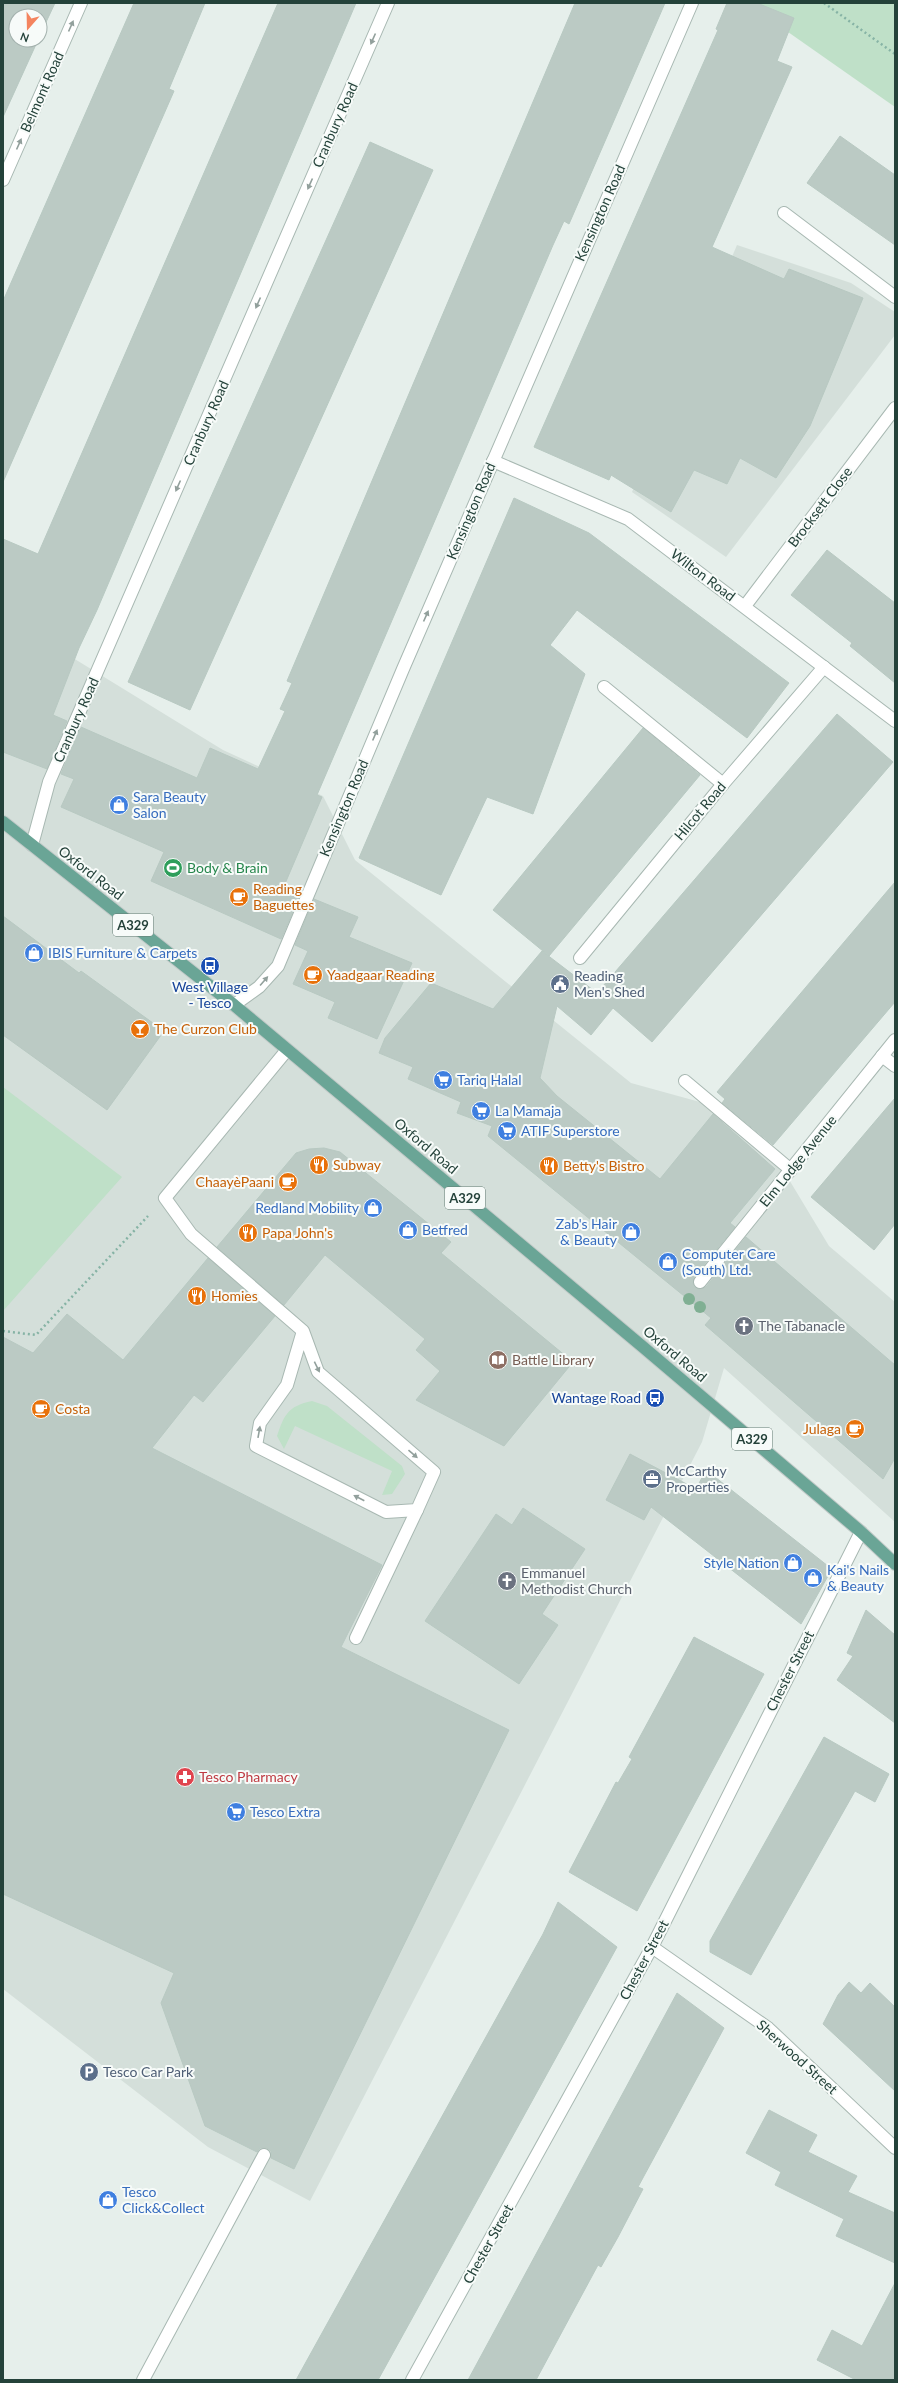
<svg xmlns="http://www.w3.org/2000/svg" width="898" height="2383" font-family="Lato,sans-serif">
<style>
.built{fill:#d4dfda}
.green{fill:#bfe0c8}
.building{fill:#bbcac4;stroke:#b8c9c2}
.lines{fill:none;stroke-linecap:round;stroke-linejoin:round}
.service-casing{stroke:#a8b8b2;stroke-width:14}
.minor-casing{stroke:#a8b8b2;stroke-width:14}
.primary-casing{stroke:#c2cac8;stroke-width:14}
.path{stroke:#86b3a5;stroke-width:2.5;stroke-dasharray:2 3;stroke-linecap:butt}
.service{stroke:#fff;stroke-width:12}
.minor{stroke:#fff;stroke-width:12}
.primary{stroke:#6aa596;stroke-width:12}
.tree{fill:#80af93}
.oneway{fill:#92a09c}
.labels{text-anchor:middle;stroke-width:4;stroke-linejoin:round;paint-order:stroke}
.shield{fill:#f7fbf9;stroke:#637a73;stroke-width:1}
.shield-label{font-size:13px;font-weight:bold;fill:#24423a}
.street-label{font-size:14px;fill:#24423a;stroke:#f7fbf9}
.shop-label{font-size:14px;fill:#366cbe;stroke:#f7fbf9;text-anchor:start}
.leisure-label{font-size:14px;fill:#27864d;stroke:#f7fbf9;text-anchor:start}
.food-label{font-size:14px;fill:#c56008;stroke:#f7fbf9;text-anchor:start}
.service-label{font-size:14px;fill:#4e5e75;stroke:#f7fbf9;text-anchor:start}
.transit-label{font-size:14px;fill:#164399;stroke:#f7fbf9}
.worship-label{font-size:14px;fill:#5b616d;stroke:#f7fbf9;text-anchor:start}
.education-label{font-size:14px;fill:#785e54;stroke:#f7fbf9;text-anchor:start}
.health-label{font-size:14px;fill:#be3a42;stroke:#f7fbf9;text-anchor:start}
</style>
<rect width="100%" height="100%" fill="#e6efeb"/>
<g class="built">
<path d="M737,245L851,283L895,312V335L726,557L632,492Z"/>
<path d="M3,615L223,750L323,796L355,860L631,1083L718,1107L779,1163L829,1246L895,1302V1522L724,1368L702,1442L310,2201L208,2147L3,1989Z"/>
</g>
<g class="green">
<path d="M748,3H895V107L748,4Z"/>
<path d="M3,1087L122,1177L3,1311Z"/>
<path d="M312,1401L327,1406L402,1466L405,1474L392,1494L382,1495L392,1471L295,1426L284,1449L277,1436C284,1415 288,1406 312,1401Z"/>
</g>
<g class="building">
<path d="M3,3H55L40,35V16H16V40H38L3,117Z"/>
<path d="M134,3H205L169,89L174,91L3,482V301Z"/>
<path d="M278,3H356L97,610L79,648L53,715L67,721L47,769L3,752V539L38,554Z"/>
<path d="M575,3H665L569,224L564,221L553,245L317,795L322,797L284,886L301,893L281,939L151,881L164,852L61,807L74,779L61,774L81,727L197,778L210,748L258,769L285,711L280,709L292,683L287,681Z"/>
<path d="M727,3H757L794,18L777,61L792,67L712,247L784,279L789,269L863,298L810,426L776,478L740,458L727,484L694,470L671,512L611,475L609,480L534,447L718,30L716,29Z"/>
<path d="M840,136L895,175V245L807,183Z"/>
<path d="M370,142L433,170L190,710L128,682Z"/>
<path d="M514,498L589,533L789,683L747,738L577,610L550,645L585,674L533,814L487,797L441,895L359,858Z"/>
<path d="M827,550L895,603V683L850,646L852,643L791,595Z"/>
<path d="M837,714L893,762L652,1042L613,1008L591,1035L557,1006L540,1078L557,1096L660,1179L713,1114L775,1169L730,1223L735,1227L694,1277L693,1284L698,1289L706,1287L746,1237L895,1365V1458L883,1479L705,1325L711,1318L488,1136L492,1126L457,1113L461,1102L408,1079L413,1067L379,1053L385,1038L431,983L493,1009L542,951L597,993Z"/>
<path d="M643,728L700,775L549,956L493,910Z"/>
<path d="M895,882V1002L773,1145L722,1103L725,1099L717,1092Z"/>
<path d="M314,899L358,917L349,937L412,963L377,1039L328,1018L335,1002L293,984L308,951L295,945Z"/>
<path d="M3,916L79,973L81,971L164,1031L107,1110L3,1035Z"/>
<path d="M895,1098V1224L874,1250L811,1197Z"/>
<path d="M324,1148L340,1152L451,1242L441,1253L573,1362L504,1446L416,1400L440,1371L416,1350L425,1339L325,1255L284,1305L217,1247L296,1153L309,1149Z"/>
<path d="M208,1258L275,1316L203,1402L194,1395L152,1448L382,1565L341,1647L509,1730L294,2169L271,2158V2151L267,2148H260L257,2152L205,2126L161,2003L174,1973L3,1894V1337L33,1353L67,1314L123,1360Z"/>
<path d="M630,1454L696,1489L706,1470L828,1566V1576L801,1624L651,1507L644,1520L606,1500Z"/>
<path d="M523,1508L585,1549L542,1614L558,1625L519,1684L425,1621L496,1514L512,1525Z"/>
<path d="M866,1610L895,1635V1723L837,1680L853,1656L847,1653Z"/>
<path d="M694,1637L764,1674L637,1911L569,1872L616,1782L618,1783L632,1759L629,1757Z"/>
<path d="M824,1737L889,1774L875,1802L855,1791L751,1975L710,1952V1941Z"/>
<path d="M558,1902L617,1947L378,2380H296L543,1934Z"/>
<path d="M849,1982L861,1993L870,1983L895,2007V2091L823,2024L838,1995Z"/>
<path d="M677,1993L724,2028L638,2187L643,2189L618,2237L601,2267L598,2265L536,2380H468Z"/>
<path d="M769,2110L817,2135L808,2152L857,2176L848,2192L895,2213V2263L836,2236L844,2219L775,2185L781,2172L746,2153Z"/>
<path d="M895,2283V2380H856L817,2360L832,2330L862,2346Z"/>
</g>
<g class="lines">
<g class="service-casing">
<g id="service">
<path d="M604,687L723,784"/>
<path d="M287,1050L165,1198L191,1234L303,1331L318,1372L434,1472L417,1510L386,1512L256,1446L260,1423L287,1385L303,1331"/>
<path d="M685,1081L791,1170"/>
<path d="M356,1638L417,1510"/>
<path d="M143,2380L264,2155"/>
</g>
</g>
<g class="minor-casing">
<g id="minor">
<path d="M3,180L81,3"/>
<path d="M784,213L895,297"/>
<path d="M493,461L628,519L895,721"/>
<path d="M745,606L895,408"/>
<path d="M32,845L49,782L388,3"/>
<path d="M580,958L723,784L824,667"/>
<path d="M234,1005L259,987L278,966L403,669L692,3"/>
<path d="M882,1056L895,1066"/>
<path d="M700,1282L895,1040"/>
<path d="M652,1947L768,2028L895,2148"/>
<path d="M412,2380L652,1947L861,1532"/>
</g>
</g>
<g class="primary-casing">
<path id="primary" d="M3,822L234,1005L643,1347L861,1532L895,1564"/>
</g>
<g class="path">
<path d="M824,3L895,54"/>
<path d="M3,1331L36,1335L148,1216"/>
</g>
<use href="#service" class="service"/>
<use href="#minor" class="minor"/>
<use href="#primary" class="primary"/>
</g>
<g class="tree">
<circle cx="689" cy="1299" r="6"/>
<circle cx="700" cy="1307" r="6"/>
</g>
<defs><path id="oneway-solid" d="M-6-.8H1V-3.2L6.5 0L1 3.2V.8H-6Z"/></defs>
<g class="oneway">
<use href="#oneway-solid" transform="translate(71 26) rotate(-66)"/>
<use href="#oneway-solid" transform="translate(373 39) rotate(114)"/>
<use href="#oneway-solid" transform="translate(19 144) rotate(-66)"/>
<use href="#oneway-solid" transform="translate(310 184) rotate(114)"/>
<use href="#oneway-solid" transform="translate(258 303) rotate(114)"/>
<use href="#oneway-solid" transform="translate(178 486) rotate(114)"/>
<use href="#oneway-solid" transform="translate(426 616) rotate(-66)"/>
<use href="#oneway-solid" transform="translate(375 735) rotate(-67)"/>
<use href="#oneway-solid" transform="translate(264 981) rotate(-49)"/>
<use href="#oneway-solid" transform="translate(317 1367) rotate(64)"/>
<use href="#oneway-solid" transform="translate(259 1432) rotate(-80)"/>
<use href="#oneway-solid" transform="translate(413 1454) rotate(41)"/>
<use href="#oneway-solid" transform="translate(359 1498) rotate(-153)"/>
</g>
<defs>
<g id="shop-disc" transform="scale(1)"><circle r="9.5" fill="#3f7fe0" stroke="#f7fbf9"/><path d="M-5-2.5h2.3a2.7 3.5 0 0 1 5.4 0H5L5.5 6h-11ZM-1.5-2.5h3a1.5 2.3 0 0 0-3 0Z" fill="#fff"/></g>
<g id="stadium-disc" transform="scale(1)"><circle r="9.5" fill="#2e9e5b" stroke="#f7fbf9"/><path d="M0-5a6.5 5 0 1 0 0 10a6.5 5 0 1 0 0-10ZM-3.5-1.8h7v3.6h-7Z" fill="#fff"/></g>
<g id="cafe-disc" transform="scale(1)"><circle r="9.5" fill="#e8710a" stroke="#f7fbf9"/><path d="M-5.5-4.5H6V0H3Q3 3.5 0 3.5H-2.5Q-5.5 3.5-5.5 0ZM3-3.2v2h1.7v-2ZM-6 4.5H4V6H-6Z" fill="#fff"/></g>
<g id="bus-disc" transform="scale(1)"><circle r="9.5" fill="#1a4fb4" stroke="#f7fbf9"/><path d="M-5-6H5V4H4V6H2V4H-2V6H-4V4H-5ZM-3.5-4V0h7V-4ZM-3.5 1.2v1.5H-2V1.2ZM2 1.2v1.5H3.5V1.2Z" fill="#fff"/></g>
<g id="civic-disc" transform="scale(1)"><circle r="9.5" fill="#5c6f8a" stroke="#f7fbf9"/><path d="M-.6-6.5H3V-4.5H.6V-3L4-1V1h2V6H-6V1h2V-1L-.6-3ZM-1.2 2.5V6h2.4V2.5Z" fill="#fff"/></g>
<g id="bar-disc" transform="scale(1)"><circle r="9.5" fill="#e8710a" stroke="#f7fbf9"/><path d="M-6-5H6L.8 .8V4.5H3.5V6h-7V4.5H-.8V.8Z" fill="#fff"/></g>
<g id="supermarket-disc" transform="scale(1)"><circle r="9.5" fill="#3f7fe0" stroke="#f7fbf9"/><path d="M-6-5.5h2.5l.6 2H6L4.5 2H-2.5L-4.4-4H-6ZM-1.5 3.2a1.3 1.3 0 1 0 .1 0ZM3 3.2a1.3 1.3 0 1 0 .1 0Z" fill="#fff"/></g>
<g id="restaurant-disc" transform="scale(1)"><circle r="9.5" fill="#e8710a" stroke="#f7fbf9"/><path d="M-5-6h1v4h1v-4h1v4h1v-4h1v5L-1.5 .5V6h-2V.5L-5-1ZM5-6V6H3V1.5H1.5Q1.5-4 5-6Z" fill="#fff"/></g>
<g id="church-disc" transform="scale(1)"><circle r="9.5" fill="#6b7280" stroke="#f7fbf9"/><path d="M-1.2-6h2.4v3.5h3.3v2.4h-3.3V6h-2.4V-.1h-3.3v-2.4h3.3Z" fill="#fff"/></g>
<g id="library-disc" transform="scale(1)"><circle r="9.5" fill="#8d6e63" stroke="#f7fbf9"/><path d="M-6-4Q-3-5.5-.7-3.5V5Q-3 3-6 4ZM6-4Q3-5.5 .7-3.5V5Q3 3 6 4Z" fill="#fff"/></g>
<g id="office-disc" transform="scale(1)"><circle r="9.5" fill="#5c6f8a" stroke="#f7fbf9"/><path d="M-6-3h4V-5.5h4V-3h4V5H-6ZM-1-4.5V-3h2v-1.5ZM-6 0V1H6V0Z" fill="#fff"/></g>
<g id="pharmacy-disc" transform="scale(1)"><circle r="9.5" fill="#e0444e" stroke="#f7fbf9"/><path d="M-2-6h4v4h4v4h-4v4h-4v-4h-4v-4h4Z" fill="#fff"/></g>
<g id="parking-disc" transform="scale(1)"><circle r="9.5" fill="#5c6f8a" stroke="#f7fbf9"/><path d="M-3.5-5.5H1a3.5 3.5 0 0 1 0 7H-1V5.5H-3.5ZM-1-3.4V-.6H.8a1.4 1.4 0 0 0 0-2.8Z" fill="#fff"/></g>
</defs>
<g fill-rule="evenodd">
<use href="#shop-disc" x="119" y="805"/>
<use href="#stadium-disc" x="173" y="868"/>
<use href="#cafe-disc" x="239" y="897"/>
<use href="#shop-disc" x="34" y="953"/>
<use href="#bus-disc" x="210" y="966"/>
<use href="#cafe-disc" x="313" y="975"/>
<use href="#civic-disc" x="560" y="984"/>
<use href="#bar-disc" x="140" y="1029"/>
<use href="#supermarket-disc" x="443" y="1080"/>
<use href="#supermarket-disc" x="481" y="1111"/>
<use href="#supermarket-disc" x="507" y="1131"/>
<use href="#restaurant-disc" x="319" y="1165"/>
<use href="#restaurant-disc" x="549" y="1166"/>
<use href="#cafe-disc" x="288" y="1182"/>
<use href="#shop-disc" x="373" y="1208"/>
<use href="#shop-disc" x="408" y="1230"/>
<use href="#shop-disc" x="631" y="1232"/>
<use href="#restaurant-disc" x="248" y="1233"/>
<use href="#shop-disc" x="668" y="1262"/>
<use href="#restaurant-disc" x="197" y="1296"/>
<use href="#church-disc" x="744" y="1326"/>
<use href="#library-disc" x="498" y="1360"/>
<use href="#bus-disc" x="655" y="1398"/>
<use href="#cafe-disc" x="41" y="1409"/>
<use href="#cafe-disc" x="855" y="1429"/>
<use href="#office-disc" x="652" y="1479"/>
<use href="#shop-disc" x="793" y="1563"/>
<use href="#shop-disc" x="813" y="1578"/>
<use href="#church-disc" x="507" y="1581"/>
<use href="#pharmacy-disc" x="185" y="1777"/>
<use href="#supermarket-disc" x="236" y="1812"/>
<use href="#parking-disc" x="89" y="2072"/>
<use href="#shop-disc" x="108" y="2200"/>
</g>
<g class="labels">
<g class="shield">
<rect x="113" y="914" width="40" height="22" rx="3"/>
<rect x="445" y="1187" width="40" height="22" rx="3"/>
<rect x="732" y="1428" width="40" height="22" rx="3"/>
</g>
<g class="shield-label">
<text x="133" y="930">A329</text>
<text x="465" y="1203">A329</text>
<text x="752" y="1444">A329</text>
</g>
<g class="street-label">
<text transform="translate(42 92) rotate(-66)" y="5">Belmont Road</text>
<text transform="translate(335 125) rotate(-66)" y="5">Cranbury Road</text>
<text transform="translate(600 213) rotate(-66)" y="5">Kensington Road</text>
<text transform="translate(206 423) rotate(-66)" y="5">Cranbury Road</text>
<text transform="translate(820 507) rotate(-53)" y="5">Brocksett Close</text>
<text transform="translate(471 511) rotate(-67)" y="5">Kensington Road</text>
<text transform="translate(703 575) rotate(37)" y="5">Wilton Road</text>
<text transform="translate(76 720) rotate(-66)" y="5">Cranbury Road</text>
<text transform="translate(344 808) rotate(-67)" y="5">Kensington Road</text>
<text transform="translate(700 811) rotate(-50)" y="5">Hilcot Road</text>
<text transform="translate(91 873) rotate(38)" y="5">Oxford Road</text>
<text transform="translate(426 1146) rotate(40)" y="5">Oxford Road</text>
<text transform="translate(798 1161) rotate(-51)" y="5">Elm Lodge Avenue</text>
<text transform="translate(675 1354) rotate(40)" y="5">Oxford Road</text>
<text transform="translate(790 1671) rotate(-63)" y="5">Chester Street</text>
<text transform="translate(644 1960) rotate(-62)" y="5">Chester Street</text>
<text transform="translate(797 2057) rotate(42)" y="5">Sherwood Street</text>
<text transform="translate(488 2244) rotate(-61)" y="5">Chester Street</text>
</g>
<g class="shop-label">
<text x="133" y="802">Sara Beauty<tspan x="133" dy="16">Salon</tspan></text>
<text x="48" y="958">IBIS Furniture &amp; Carpets</text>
<text x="457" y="1085">Tariq Halal</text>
<text x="495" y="1116">La Mamaja</text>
<text x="521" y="1136">ATIF Superstore</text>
<text x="359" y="1213" text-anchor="end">Redland Mobility</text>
<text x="617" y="1229" text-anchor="end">Zab's Hair<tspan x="617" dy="16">&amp; Beauty</tspan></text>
<text x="422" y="1235">Betfred</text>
<text x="682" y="1259">Computer Care<tspan x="682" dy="16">(South) Ltd.</tspan></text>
<text x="779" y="1568" text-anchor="end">Style Nation</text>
<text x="827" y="1575">Kai's Nails<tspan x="827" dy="16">&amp; Beauty</tspan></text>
<text x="250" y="1817">Tesco Extra</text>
<text x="122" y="2197">Tesco<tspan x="122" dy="16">Click&amp;Collect</tspan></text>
</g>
<g class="leisure-label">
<text x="187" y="873">Body &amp; Brain</text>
</g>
<g class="food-label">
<text x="253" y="894">Reading<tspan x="253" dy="16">Baguettes</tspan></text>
<text x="327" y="980">Yaadgaar Reading</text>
<text x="154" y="1034">The Curzon Club</text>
<text x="333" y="1170">Subway</text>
<text x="563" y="1171">Betty's Bistro</text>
<text x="274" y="1187" text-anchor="end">ChaayèPaani</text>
<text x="262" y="1238">Papa John's</text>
<text x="211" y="1301">Homies</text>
<text x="55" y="1414">Costa</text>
<text x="841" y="1434" text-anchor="end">Julaga</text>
</g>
<g class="service-label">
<text x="574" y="981">Reading<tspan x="574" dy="16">Men's Shed</tspan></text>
<text x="666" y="1476">McCarthy<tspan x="666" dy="16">Properties</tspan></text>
<text x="103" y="2077">Tesco Car Park</text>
</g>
<g class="transit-label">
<text x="210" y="992">West Village<tspan x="210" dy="16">- Tesco</tspan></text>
<text x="641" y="1403" text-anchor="end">Wantage Road</text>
</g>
<g class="worship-label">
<text x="758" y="1331">The Tabanacle</text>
<text x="521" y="1578">Emmanuel<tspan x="521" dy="16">Methodist Church</tspan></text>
</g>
<g class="education-label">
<text x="512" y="1365">Battle Library</text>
</g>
<g class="health-label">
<text x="199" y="1782">Tesco Pharmacy</text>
</g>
</g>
<rect width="898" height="2383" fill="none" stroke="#24423a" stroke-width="8"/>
<g transform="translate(28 28) rotate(200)"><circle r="19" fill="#f7fbf9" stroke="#a3b1ad"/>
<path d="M0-3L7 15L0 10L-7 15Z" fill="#f4845f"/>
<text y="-6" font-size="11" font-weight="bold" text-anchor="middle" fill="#24423a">N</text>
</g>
</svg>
